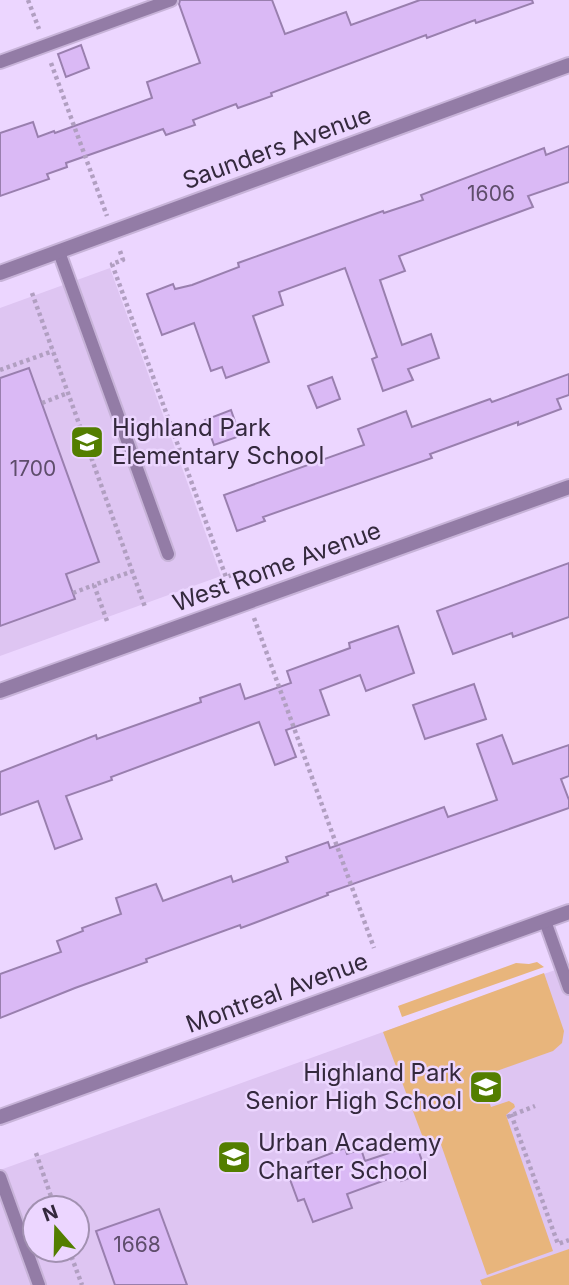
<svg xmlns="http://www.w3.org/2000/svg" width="569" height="1285" font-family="Inter,sans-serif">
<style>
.built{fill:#dec5f2;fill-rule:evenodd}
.green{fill:#e8b57c}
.building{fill:#dab9f5;stroke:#997fae;stroke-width:2}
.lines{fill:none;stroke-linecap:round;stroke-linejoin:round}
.service-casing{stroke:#c7b3d8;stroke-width:16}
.minor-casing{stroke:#c7b3d8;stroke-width:18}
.tertiary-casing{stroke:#c7b3d8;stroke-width:18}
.path{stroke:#b19fc1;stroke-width:4.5;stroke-dasharray:3.5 3.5;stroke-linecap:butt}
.service{stroke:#937ca6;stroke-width:12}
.minor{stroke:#937ca6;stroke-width:14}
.tertiary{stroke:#937ca6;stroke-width:14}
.labels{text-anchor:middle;stroke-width:5;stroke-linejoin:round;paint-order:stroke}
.number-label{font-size:21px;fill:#5e4d6b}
.street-label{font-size:24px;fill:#34293d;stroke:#ecd6ff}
.poi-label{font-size:24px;fill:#34293d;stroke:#ecd6ff;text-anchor:start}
</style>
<rect width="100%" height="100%" fill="#ecd6ff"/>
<g class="built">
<path d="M110,268L221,576L0,656V308Z"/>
<path d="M569,965V1285H0V1170ZM35,1208H77V1250H35Z"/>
</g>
<g class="green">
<path d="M537,962L544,967L402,1017L398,1006L516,963L529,964Z"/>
<path d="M544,973L564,1031L562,1043L553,1051L480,1077L491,1107L509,1101L514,1104L515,1107L506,1115L553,1251L487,1275L439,1139L425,1143L383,1032Z"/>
<path d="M569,1249V1285H482L480,1280Z"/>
</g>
<g class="building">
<path d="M180,0H272L285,34L346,12L351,25L420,0H532L533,3L476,23L475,20L427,38L426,35L271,93L272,96L238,108L236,104L193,120L195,125L166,135L163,129L66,163L67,167L47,174L49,179L0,196V133L33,122L38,137L54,131L55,133L152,98L147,82L200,63L179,4Z"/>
<path d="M81,45L89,68L66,77L58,54Z"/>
<path d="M569,146V182L528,196L533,207L399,256L405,271L380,280L402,345L431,334L439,358L408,369L413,380L383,391L372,359L377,357L345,268L279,292L283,305L253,316L269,362L226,378L222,367L211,371L194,323L162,335L147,294L173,284L175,289L192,285L239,267L238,263L383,211L384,213L423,200L421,195L544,148L546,155Z"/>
<path d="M29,368L99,562L66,574L75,599L0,626V378Z"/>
<path d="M569,374V395L557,399L561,409L518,425V422L430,454L432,458L263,517L265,521L237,531L224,495L364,445L358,429L406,411L412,427L490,399L492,402Z"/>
<path d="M332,377L340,399L317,408L308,386Z"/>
<path d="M231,410L240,436L214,445L205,420Z"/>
<path d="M569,563V617L513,637L512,633L453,654L437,611Z"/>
<path d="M398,626L414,673L366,691L360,675L320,690L329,715L286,730L296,757L275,765L259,722L111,777L112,780L66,796L82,839L55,849L38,801L0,815V772L96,735L97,739L201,702L200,698L240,684L245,699L291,683L287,671L350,648L349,643Z"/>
<path d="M474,684L486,719L425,739L413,705Z"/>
<path d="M502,735L513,764L569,745V776L561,779L569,800V808L327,893L328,895L241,928L240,925L146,959L147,962L75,988L0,1018V974L61,952L57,941L83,931L82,928L121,914L116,898L156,884L163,901L231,876L233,882L288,862L286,857L328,842L330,848L444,807L448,817L497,800L477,744Z"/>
<path d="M416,1144L426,1172L401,1181L399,1175L347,1194L352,1208L313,1222L304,1199L298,1201L288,1174L309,1166L308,1162L345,1148L347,1154L361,1149L365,1161Z"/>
<path d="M159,1209L187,1285H115L96,1231Z"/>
</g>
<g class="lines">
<g class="service-casing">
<g id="service">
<path d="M0,62L171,0"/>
<path d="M59,252L168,554"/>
<path d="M545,921L569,988"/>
<path d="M0,1177L39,1285"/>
</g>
</g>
<g class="minor-casing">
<g id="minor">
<path d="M0,273L569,65"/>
<path d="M0,691L569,487"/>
</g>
</g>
<g class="tertiary-casing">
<path id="tertiary" d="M0,1117L569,912"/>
</g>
<g class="path">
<path d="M28,0L39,29"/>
<path d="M51,63L107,216"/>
<path d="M120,251L123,260L112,264L226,577L238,573L241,584"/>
<path d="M32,293L145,607"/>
<path d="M0,370L53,351"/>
<path d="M42,403L68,393"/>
<path d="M73,593L94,585"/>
<path d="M254,618L374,948"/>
<path d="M107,621L94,585L133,571"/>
<path d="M511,1114L558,1244L569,1240"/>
<path d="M507,1117L535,1106"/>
<path d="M36,1153L55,1208"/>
<path d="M69,1250L82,1285"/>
</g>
<use href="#service" class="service"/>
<use href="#minor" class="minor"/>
<use href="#tertiary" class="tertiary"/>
</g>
<defs>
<g id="school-square" transform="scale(1.75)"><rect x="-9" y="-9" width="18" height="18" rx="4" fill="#537e00" stroke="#ecd6ff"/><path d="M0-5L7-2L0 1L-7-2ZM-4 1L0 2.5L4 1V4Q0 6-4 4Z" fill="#fff"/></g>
</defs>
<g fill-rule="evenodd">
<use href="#school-square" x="87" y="442"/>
<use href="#school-square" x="486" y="1087"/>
<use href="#school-square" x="234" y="1157"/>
</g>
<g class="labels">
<g class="number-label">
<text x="491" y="201">1606</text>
<text x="33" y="476">1700</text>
<text x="137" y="1252">1668</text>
</g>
<g class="street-label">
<text transform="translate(277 148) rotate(-20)" y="8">Saunders Avenue</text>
<text transform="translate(277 567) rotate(-20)" y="8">West Rome Avenue</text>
<text transform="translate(277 993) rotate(-20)" y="8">Montreal Avenue</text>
</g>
<g class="poi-label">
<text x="112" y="436">Highland Park<tspan x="112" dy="28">Elementary School</tspan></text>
<text x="462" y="1081" text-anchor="end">Highland Park<tspan x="462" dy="28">Senior High School</tspan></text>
<text x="258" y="1151">Urban Academy<tspan x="258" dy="28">Charter School</tspan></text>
</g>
</g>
<g transform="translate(56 1229) rotate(340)"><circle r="33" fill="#ecd6ff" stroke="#a291b1" stroke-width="2"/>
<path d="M0-5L12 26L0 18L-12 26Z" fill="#537e00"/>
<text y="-10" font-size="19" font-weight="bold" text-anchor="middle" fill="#34293d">N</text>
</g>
</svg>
